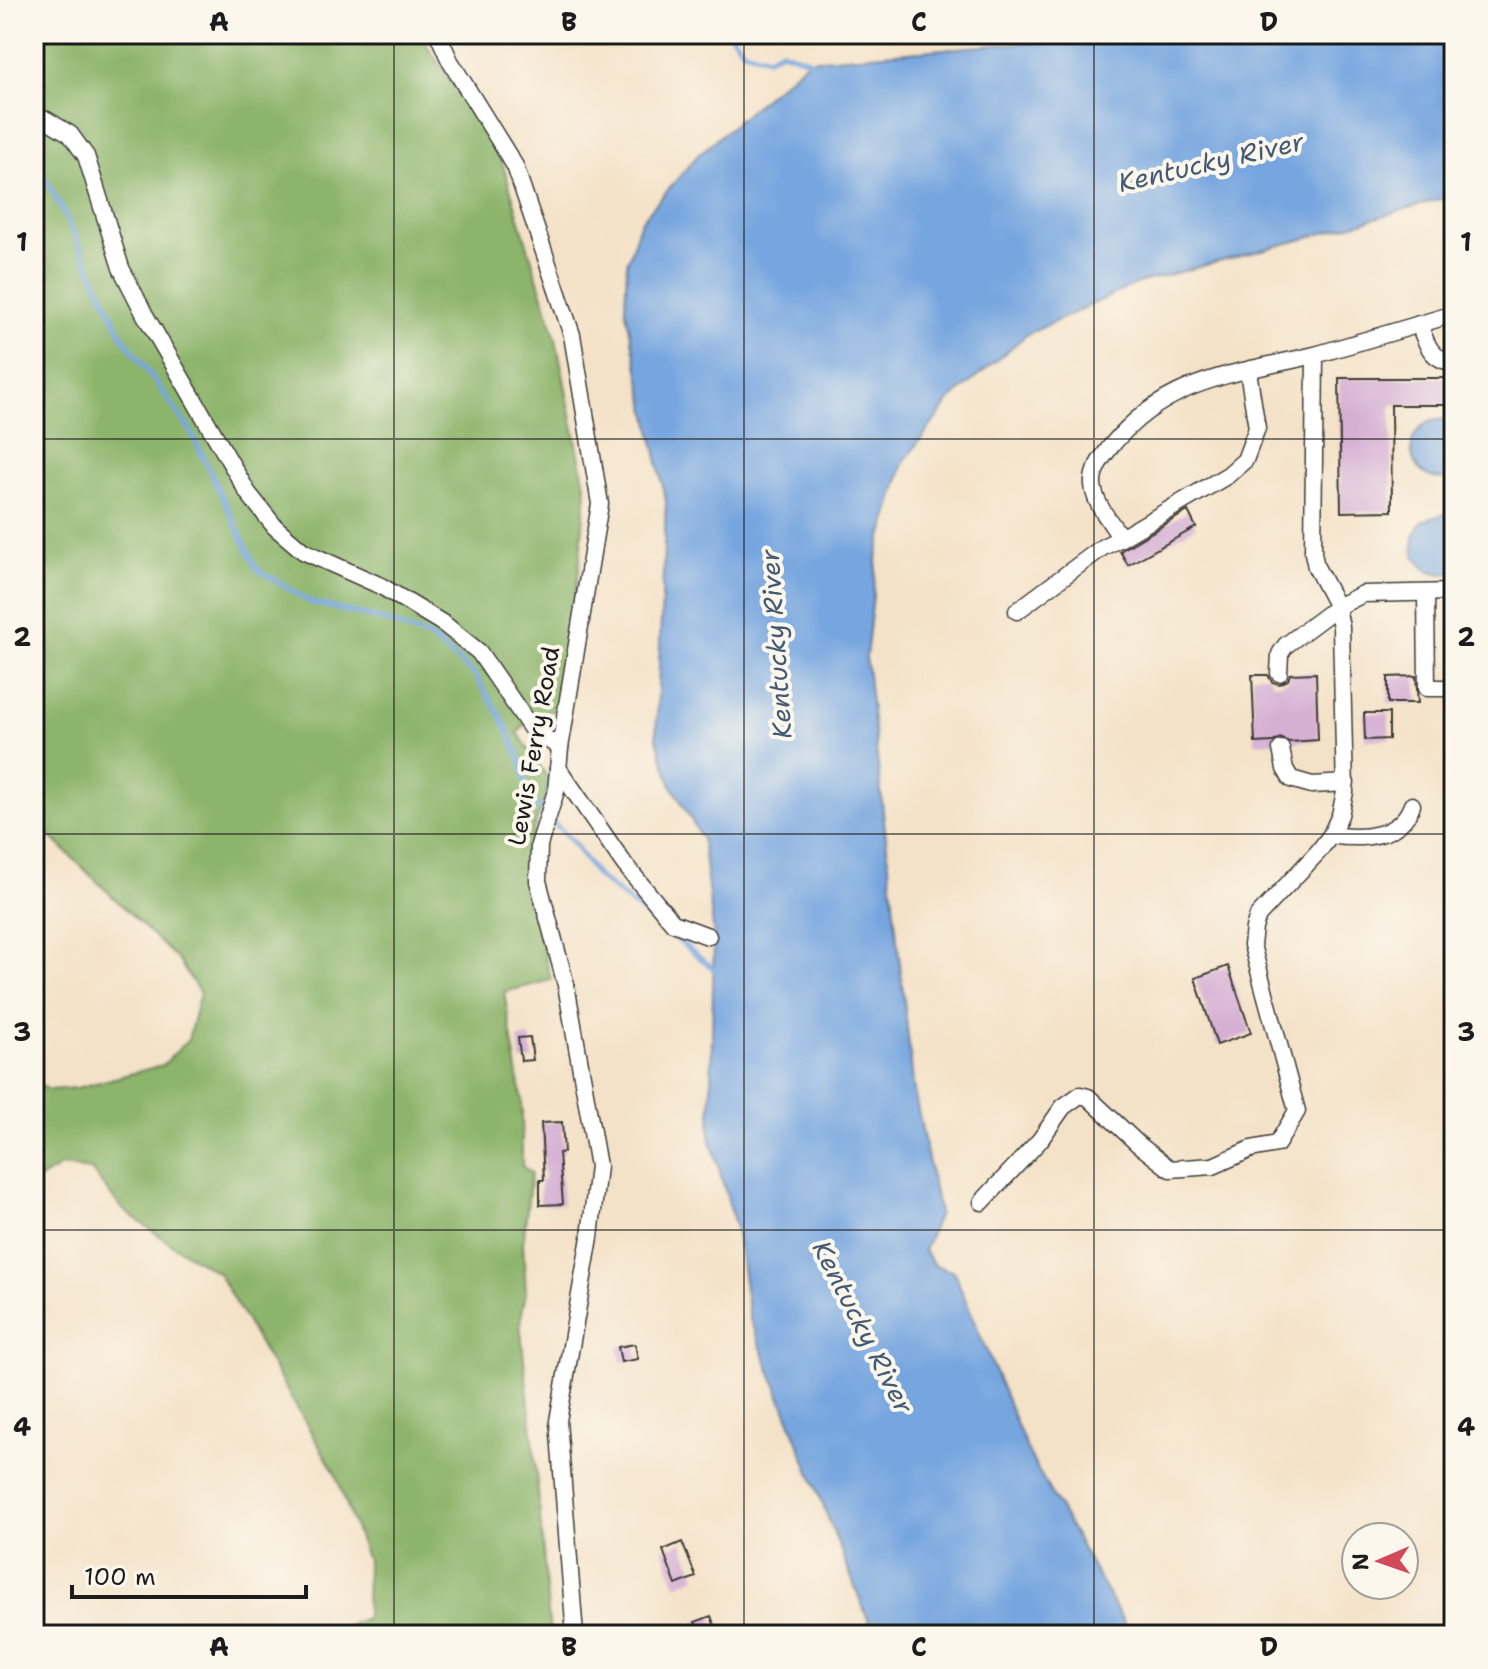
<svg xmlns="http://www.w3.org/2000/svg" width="1488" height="1669" font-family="'Shantell Sans',sans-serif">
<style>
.forest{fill:#8cb46b;stroke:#546844;stroke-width:2}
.water{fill:#76a5df;stroke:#49607e;stroke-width:2}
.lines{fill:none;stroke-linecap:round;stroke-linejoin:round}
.stream{stroke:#76a5df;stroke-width:5}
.building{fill:#d6b0d4}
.minor-casing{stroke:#3c3a36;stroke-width:19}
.minor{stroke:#fff;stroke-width:16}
.grid{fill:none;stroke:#1c1c1c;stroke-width:2;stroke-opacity:0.55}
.labels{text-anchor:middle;stroke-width:8;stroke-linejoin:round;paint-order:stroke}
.street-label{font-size:24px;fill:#1c1c1c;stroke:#fbf7ec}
.water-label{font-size:26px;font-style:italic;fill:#445a74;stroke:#fbf7ec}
.neatline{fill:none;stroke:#1c1c1c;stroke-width:3}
.grid-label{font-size:26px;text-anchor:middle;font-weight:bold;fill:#1c1c1c}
</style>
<rect width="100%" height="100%" fill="#fbf7ec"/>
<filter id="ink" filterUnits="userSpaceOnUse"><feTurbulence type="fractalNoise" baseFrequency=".0125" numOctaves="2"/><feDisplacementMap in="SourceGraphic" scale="16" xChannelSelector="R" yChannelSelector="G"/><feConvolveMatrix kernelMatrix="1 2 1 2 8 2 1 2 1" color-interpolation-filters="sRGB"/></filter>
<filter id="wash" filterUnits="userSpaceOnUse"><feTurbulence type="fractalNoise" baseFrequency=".006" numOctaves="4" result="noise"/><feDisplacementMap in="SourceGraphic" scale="32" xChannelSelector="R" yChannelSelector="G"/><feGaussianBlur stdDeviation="1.8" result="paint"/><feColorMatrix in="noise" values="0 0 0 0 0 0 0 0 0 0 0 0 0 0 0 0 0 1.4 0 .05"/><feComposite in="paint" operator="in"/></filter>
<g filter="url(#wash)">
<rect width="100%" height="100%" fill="#f4e2c8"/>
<path class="forest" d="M34,34H420L502,162L556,339L586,490L579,570L558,710L533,715L518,733L550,781L526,853L528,889L551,980L504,992L522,1101V1166L531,1173L523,1244L526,1292L520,1323L536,1468L550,1635H326L366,1618L367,1561L335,1473L218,1273L171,1244L122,1209L91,1170L61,1166L34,1182V1081L49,1090L77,1088L163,1065L188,1040L200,993L178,960L50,836L34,841Z"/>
<g class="water">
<path d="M1131,34H1454V195L1300,240L1138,283L1026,335L951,399L903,463L878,552L866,657L914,1091L939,1213L924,1251L934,1265L954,1272L1029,1454L1131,1635H874L749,1317L737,1232L710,1137L714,936L702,839L671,784L656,737L666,501L625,308L627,263L641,221L698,155L809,60Z"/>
<path d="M1443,419L1454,422V476C1407,493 1393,422 1443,419Z"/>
<path d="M1444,514L1454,517V572C1421,582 1400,546 1423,521Z"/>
</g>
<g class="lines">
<g class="stream">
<path d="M730,34L744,51L768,58L781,51L809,60L811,64"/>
<path d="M34,162L38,165L64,213L123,337L190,430L257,569L310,602L379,619L429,637L474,674L503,720L522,763L526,788L537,806L573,842L596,875L719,973"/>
</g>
</g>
<g id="blocks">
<g class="building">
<path d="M1339,378H1454V405H1391L1392,511L1341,512Z"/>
<path d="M1188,511L1196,527L1128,565L1120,551Z"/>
<path d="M1316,673L1318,740L1289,742L1280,738L1273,742L1255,743L1252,675H1268L1272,682L1279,684L1288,680L1290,674Z"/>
<path d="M1416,676L1418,703H1388V677Z"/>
<path d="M1364,713H1389V739L1365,740Z"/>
<path d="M1228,966L1251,1033L1217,1045L1195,978Z"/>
<path d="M530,1037L533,1060L521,1061L518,1038Z"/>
<path d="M562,1122L564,1152L559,1153L563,1204L540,1205V1180H544L541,1123Z"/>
<path d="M635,1344L638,1359L621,1362L618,1347Z"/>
<path d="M682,1542L696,1577L676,1585L663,1550Z"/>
<path d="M711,1616L718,1635H700L695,1622Z"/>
</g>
</g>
</g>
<g filter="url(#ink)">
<use href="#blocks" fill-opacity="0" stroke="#3c3a36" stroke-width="2"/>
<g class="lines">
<g class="minor-casing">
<g id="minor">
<path d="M438,34L450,61L515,166L572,335L600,504L560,748L556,791L539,845L538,881L566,985L598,1166L590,1237L558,1421L575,1635"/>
<path d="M34,118L47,120L70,134L86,156L121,268L145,315L248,493L275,527L303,551L381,586L444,624L479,652L531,728L560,748"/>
<path d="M1419,324C1426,343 1431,361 1454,362"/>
<path d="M1121,538L1228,475L1245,460L1257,428L1248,371"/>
<path d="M1426,593L1427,688H1451"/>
<path d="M1017,611L1103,547L1121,538C1111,522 1094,504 1093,484C1092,469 1103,457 1111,446C1167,378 1234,374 1315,355"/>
<path d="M1279,673L1280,654L1286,645L1337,607L1363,594L1454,592"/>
<path d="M1281,749L1285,769L1291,779L1312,785L1346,783"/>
<path d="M558,768L625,865L673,923L708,936"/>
<path d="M1331,835C1362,840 1400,838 1412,805"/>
<path d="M982,1202L1040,1140L1063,1107L1080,1095L1088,1097L1138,1144L1170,1169L1213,1166L1251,1149L1277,1144L1297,1111L1252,945L1254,928L1258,916L1318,852L1331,835L1340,815L1345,792L1341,627L1337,607L1316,567L1313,553L1315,355L1454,314"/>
</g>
</g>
<use href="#minor" class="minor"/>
</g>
</g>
<path class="grid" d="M394,34V1635M744,34V1635M1094,34V1635M34,439H1454M34,834H1454M34,1230H1454"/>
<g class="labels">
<g class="street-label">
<text transform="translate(534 746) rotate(-80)" y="8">Lewis Ferry Road</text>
</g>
<g class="water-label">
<text transform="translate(1211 162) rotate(-13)" y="9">Kentucky River</text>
<text transform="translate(776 644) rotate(-94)" y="9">Kentucky River</text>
<text transform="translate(863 1327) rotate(63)" y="9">Kentucky River</text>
</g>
</g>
<rect width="1488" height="1669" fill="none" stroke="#fbf7ec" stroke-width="88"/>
<g transform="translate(1380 1561) rotate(268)"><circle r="38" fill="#fbf7ec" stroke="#a29f99" stroke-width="2"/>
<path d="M0-6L14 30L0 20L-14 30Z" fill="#d1495b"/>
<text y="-12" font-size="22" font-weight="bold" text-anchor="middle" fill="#1c1c1c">N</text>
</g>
<path d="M72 1585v12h234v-12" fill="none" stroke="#1c1c1c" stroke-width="4"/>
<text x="84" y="1585" font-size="24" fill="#1c1c1c" stroke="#fbf7ec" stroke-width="6" paint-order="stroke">100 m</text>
<rect x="44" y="44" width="1400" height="1581" class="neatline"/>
<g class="grid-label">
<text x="219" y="31">A</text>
<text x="569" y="31">B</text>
<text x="919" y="31">C</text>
<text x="1269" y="31">D</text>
<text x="22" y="251">1</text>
<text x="1466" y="251">1</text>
<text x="22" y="646">2</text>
<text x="1466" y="646">2</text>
<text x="22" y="1041">3</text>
<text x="1466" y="1041">3</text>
<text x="22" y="1436">4</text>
<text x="1466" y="1436">4</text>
<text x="219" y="1656">A</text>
<text x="569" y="1656">B</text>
<text x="919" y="1656">C</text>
<text x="1269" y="1656">D</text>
</g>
</svg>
